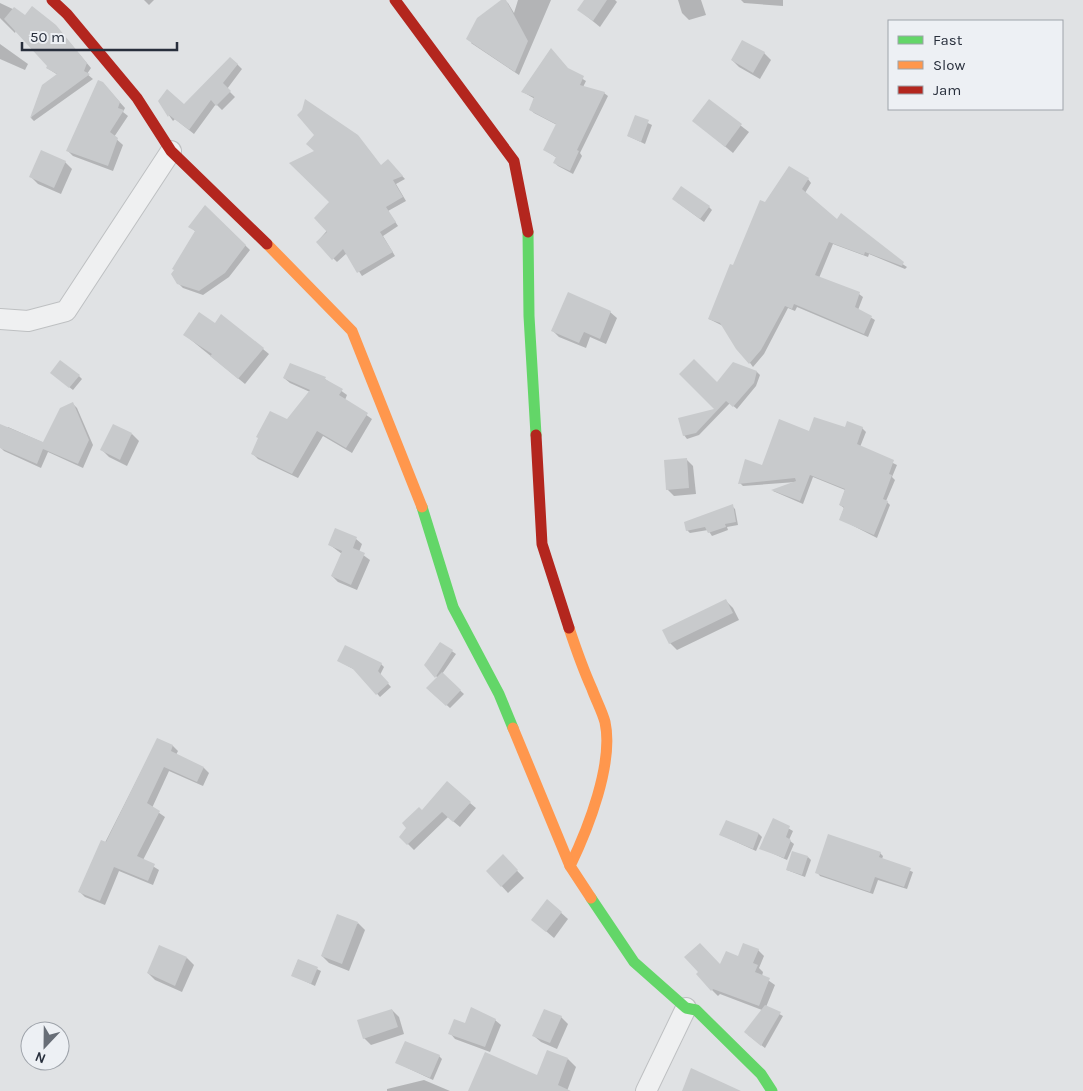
<svg xmlns="http://www.w3.org/2000/svg" width="1083" height="1091" font-family="Karla,sans-serif">
<style>
.shadow{fill:#0003}
.building{fill:#c8cacc}
.lines{fill:none;stroke-linecap:round;stroke-linejoin:round}
.street-casing{stroke:#bec0c2;stroke-width:22}
.street{stroke:#eff0f1;stroke-width:20}
.fast{stroke:#63d668;stroke-width:11}
.slow{stroke:#ff974d;stroke-width:11}
.jam{stroke:#b3261e;stroke-width:11}
</style>
<rect width="100%" height="100%" fill="#e0e2e4"/>
<g class="shadow">
<path d="M144,0H154L149,5Z"/>
<path d="M503,0L508,3L514,13L518,0H551L519,75L471,43Z"/>
<path d="M586,0H615L617,2L600,27L579,10Z"/>
<path d="M678,0H701L706,15L689,20L682,13Z"/>
<path d="M741,0H783V6L744,3Z"/>
<path d="M0,3L19,12L25,17L59,30L91,68L87,74L93,79L34,121L31,118L43,86L58,75L47,68L49,66L16,30L15,33L0,18Z"/>
<path d="M0,44L28,64L25,70L0,59Z"/>
<path d="M764,53L771,60L760,79L739,67L732,60Z"/>
<path d="M237,64L242,69L227,89L235,97L222,110L216,104L194,134L175,119L173,121L159,101L184,106Z"/>
<path d="M568,70L586,81L583,87L604,93L608,96L580,153L582,156L573,174L558,166L555,163L557,158L545,150L557,125L534,113L531,110L535,99L523,92Z"/>
<path d="M108,89L125,108L123,112L128,116L114,137L123,145L113,171L73,156L68,151Z"/>
<path d="M709,101L749,132L733,153L694,121Z"/>
<path d="M635,117L652,125L645,144L628,136Z"/>
<path d="M388,161L405,179L396,184L406,201L388,211L398,226L383,236L395,256L362,276L347,253L337,262L317,242Z"/>
<path d="M65,162L72,169L61,194L38,184L31,177Z"/>
<path d="M808,179L811,183L805,193L837,221L907,267L905,269L869,254L868,257L833,244L819,278L859,294L863,297L858,310L875,320L868,337L797,307L795,311L788,308L764,354L753,367L723,326L709,319L766,204Z"/>
<path d="M677,202L709,207L712,210L704,222Z"/>
<path d="M205,206L250,250L229,277L203,295L183,288L178,283L176,271L196,232L190,226Z"/>
<path d="M610,312L617,318L606,344L590,337L586,348L559,337L553,331Z"/>
<path d="M215,325L263,349L269,354L245,384L185,335Z"/>
<path d="M733,363L757,372L760,375L756,386L737,409L730,403L699,435L687,439L684,435L716,409Z"/>
<path d="M55,376H79L82,379L73,390Z"/>
<path d="M284,378L325,379L347,395L345,400L372,419L352,453L323,436L298,478L258,459L252,453L287,420L310,392L290,383Z"/>
<path d="M73,404L77,408L93,445L83,468L48,452L41,468L4,451L0,447L8,427L44,443Z"/>
<path d="M845,428H862L866,432L860,447L897,465L892,477L895,480L886,501L890,505L877,538L840,519L844,508L840,505L845,490L813,477L803,504L773,491L796,482L743,486L740,483L810,432Z"/>
<path d="M132,434L139,441L127,466L109,457L102,450Z"/>
<path d="M686,459L693,466L696,494L674,496L667,489Z"/>
<path d="M732,506L735,509L738,525L727,527L728,530L712,536L708,530L690,533L687,530Z"/>
<path d="M356,539L362,544L359,552L370,560L357,590L338,582L332,576L342,554L330,545Z"/>
<path d="M726,601L733,608L739,620L677,650L670,643Z"/>
<path d="M440,643L456,654L442,674L464,694L450,708L428,688L438,678L425,665Z"/>
<path d="M339,661L381,664L384,667L380,675L391,687L380,697L357,671Z"/>
<path d="M157,740L173,746L178,751L176,755L204,768L209,773L203,786L169,771L152,808L165,817L143,860L159,870L153,885L119,871L105,905L85,897L80,892Z"/>
<path d="M470,803L476,808L460,827L448,817L414,850L401,837L422,812Z"/>
<path d="M774,820L793,831L789,840L794,844L787,860L761,848Z"/>
<path d="M759,834L762,837L756,851L721,835Z"/>
<path d="M880,853L883,856L882,859L913,872L907,889L878,880L873,894L820,876L817,872Z"/>
<path d="M503,856L524,878L508,893L488,871Z"/>
<path d="M808,857L811,860L805,877L787,870Z"/>
<path d="M548,901L568,919L554,938L540,926Z"/>
<path d="M358,923L365,930L349,971L329,963L322,956Z"/>
<path d="M758,950L764,956L759,968L763,972L762,976L775,985L766,1007L783,1016L765,1048L748,1035L762,1010L720,994L718,996L712,990L721,966Z"/>
<path d="M187,958L194,965L182,992L155,980L148,973Z"/>
<path d="M298,960L321,971L315,986L292,975Z"/>
<path d="M392,1010L399,1017L404,1034L371,1045L364,1038Z"/>
<path d="M561,1017L568,1024L557,1049L541,1042L534,1036Z"/>
<path d="M495,1020L501,1025L490,1052L455,1039L450,1033L465,1024Z"/>
<path d="M439,1056L442,1059L433,1080L397,1063Z"/>
<path d="M568,1059L576,1067L567,1091H469L537,1077Z"/>
<path d="M424,1080L450,1091H387V1089Z"/>
</g>
<g class="building">
<path d="M501,0H506L528,41L515,72L466,39L477,18Z"/>
<path d="M584,0H607L593,21L577,10Z"/>
<path d="M32,6L56,25L87,63L84,71L90,74L30,118L42,85L57,74L46,68L47,66L4,19L14,7L25,15Z"/>
<path d="M742,40L765,52L753,73L731,60Z"/>
<path d="M551,48L568,68L584,76L580,85L605,92L577,150L579,151L570,171L553,163L556,157L543,150L556,124L529,110L534,97L521,92Z"/>
<path d="M230,57L238,64L223,83L231,91L216,106L211,100L189,130L169,115L168,117L158,101L167,89L184,104Z"/>
<path d="M98,80L103,82L120,102L118,108L124,110L110,132L118,138L108,166L66,151Z"/>
<path d="M305,99L358,135L381,165L388,159L403,176L393,180L403,197L386,207L396,222L380,232L393,252L357,273L343,249L332,260L316,242L327,232L314,218L329,202L289,163L314,151L306,144L314,135L297,115L302,110Z"/>
<path d="M709,99L742,124L725,147L692,121Z"/>
<path d="M635,115L649,120L641,142L627,136Z"/>
<path d="M41,150L66,161L54,188L29,177Z"/>
<path d="M789,166L809,178L802,189L837,219L841,213L904,262L902,266L865,252L864,255L829,242L815,275L860,292L855,307L872,316L864,334L794,304L792,309L785,306L761,350L749,364L736,349L720,323L708,319L730,264L733,265L760,200L765,202Z"/>
<path d="M681,186L710,206L700,219L672,199Z"/>
<path d="M205,205L246,245L225,273L199,291L177,284L171,274L174,270L172,269L195,231L188,227Z"/>
<path d="M568,292L611,311L600,339L584,332L579,343L551,331Z"/>
<path d="M199,312L215,323L221,314L264,348L238,379L210,356L212,354L183,335Z"/>
<path d="M694,359L717,382L733,362L757,371L754,383L733,407L726,401L696,433L683,436L678,418L714,409L679,374Z"/>
<path d="M60,360L80,375L69,388L50,373Z"/>
<path d="M290,363L326,377L325,379L343,389L339,395L368,413L346,448L317,431L292,474L251,454L258,438L256,437L270,411L287,419L310,390L283,378Z"/>
<path d="M73,402L89,440L78,464L43,449L37,464L0,448V424L43,442L60,408Z"/>
<path d="M814,417L845,427L847,421L863,427L857,444L894,460L889,474L892,475L883,499L888,501L874,535L839,520L844,507L839,505L845,489L810,475L800,501L771,490L796,481L795,478L738,484L745,459L762,465L779,419L809,431Z"/>
<path d="M113,424L132,433L120,460L100,450Z"/>
<path d="M687,458L689,488L666,490L664,460Z"/>
<path d="M733,504L736,522L725,524L726,527L708,533L705,527L686,531L684,522Z"/>
<path d="M335,528L357,537L353,548L365,553L351,585L331,576L342,551L328,545Z"/>
<path d="M726,599L733,613L669,644L662,630Z"/>
<path d="M440,642L453,650L435,678L424,665Z"/>
<path d="M345,645L382,663L378,671L389,683L376,695L353,669L337,661Z"/>
<path d="M442,672L461,690L446,706L426,688Z"/>
<path d="M157,738L173,745L171,751L204,767L197,782L164,767L147,803L160,811L137,856L155,864L148,881L114,867L100,901L78,892L101,840L106,842Z"/>
<path d="M447,781L471,802L453,822L442,812L407,845L399,837L406,828L402,823L419,807L422,810Z"/>
<path d="M773,818L790,826L786,837L791,840L784,858L759,849Z"/>
<path d="M726,820L759,833L753,849L719,835Z"/>
<path d="M828,834L881,852L879,857L911,868L904,887L875,877L870,892L815,873Z"/>
<path d="M792,851L808,856L802,875L786,870Z"/>
<path d="M503,854L518,870L501,887L486,871Z"/>
<path d="M547,899L562,912L546,932L531,920Z"/>
<path d="M337,914L358,922L342,964L321,956Z"/>
<path d="M700,943L720,964L726,951L738,956L743,943L759,949L753,963L758,965L755,972L770,978L759,1006L713,989L711,991L696,974L698,972L684,957Z"/>
<path d="M159,945L187,957L175,986L147,973Z"/>
<path d="M298,959L318,967L311,984L291,976Z"/>
<path d="M765,1005L781,1012L761,1046L744,1032Z"/>
<path d="M471,1007L496,1019L485,1047L448,1034L454,1019L465,1023Z"/>
<path d="M392,1009L398,1027L363,1039L357,1020Z"/>
<path d="M544,1009L562,1016L550,1043L532,1036Z"/>
<path d="M405,1041L440,1055L430,1078L395,1063Z"/>
<path d="M547,1050L568,1058L558,1085L571,1091H468L485,1052L537,1075Z"/>
<path d="M691,1068L741,1091H682Z"/>
</g>
<g class="lines">
<g class="street-casing">
<g id="street">
<path d="M0,319L28,321L66,311L171,151"/>
<path d="M646,1091L686,1008"/>
</g>
</g>
<use href="#street" class="street"/>
<g class="fast">
<path d="M528,232L529,316L536,435"/>
<path d="M422,507L453,607L499,694L513,728"/>
<path d="M591,898L634,962L686,1008L696,1010L761,1074L772,1091"/>
</g>
<g class="slow">
<path d="M267,244L352,331L422,507"/>
<path d="M569,628C576,649 583,669 592,689C596,700 602,711 605,722C614,763 588,829 570,866L591,898"/>
<path d="M513,728L570,866"/>
</g>
<g class="jam">
<path d="M52,0L67,14L137,98L171,151L267,244"/>
<path d="M395,0L514,161L528,232"/>
<path d="M536,435L542,544L569,628"/>
</g>
</g>
<rect x="888" y="20" width="175" height="90" fill="#edf0f4" stroke="#9ea3aa"/>
<rect x="898" y="36" width="25" height="8" fill="#63d668" stroke="#9ea3aa"/>
<text x="933" y="45" font-size="15" fill="#282f3c">Fast</text>
<rect x="898" y="61" width="25" height="8" fill="#ff974d" stroke="#9ea3aa"/>
<text x="933" y="70" font-size="15" fill="#282f3c">Slow</text>
<rect x="898" y="86" width="25" height="8" fill="#b3261e" stroke="#9ea3aa"/>
<text x="933" y="95" font-size="15" fill="#282f3c">Jam</text>
<g transform="translate(45 1046) rotate(202)"><circle r="24" fill="#edf0f4" stroke="#9ea3aa"/>
<path d="M0-4L9 19L0 12L-9 19Z" fill="#686e77"/>
<text y="-8" font-size="14" font-weight="bold" text-anchor="middle" fill="#282f3c">N</text>
</g>
<path d="M22 42v8h155v-8" fill="none" stroke="#282f3c" stroke-width="2.5"/>
<text x="30" y="42" font-size="15" fill="#282f3c" stroke="#edf0f4" stroke-width="4" paint-order="stroke">50 m</text>
</svg>
